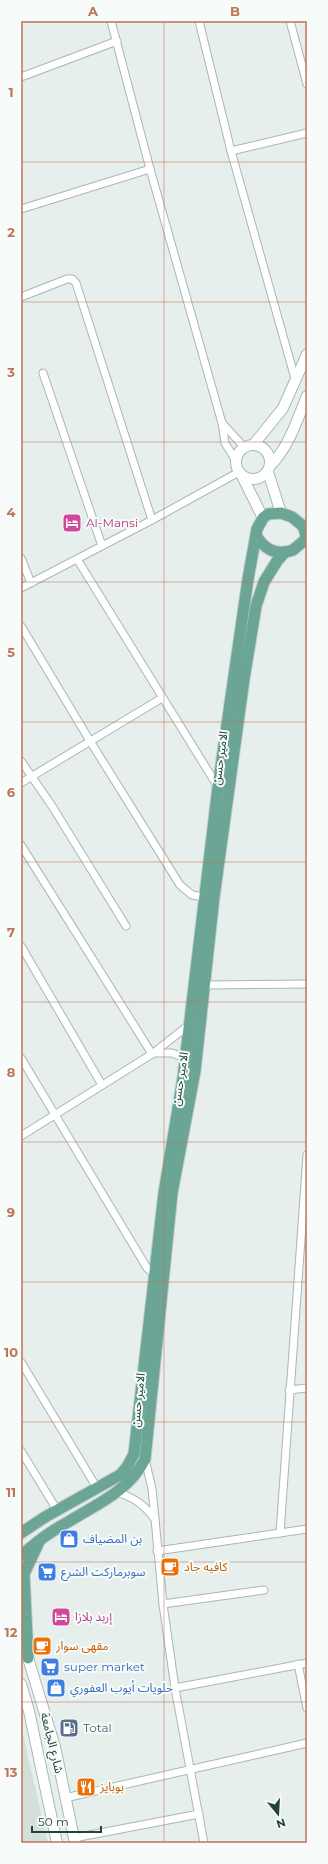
<svg xmlns="http://www.w3.org/2000/svg" width="328" height="1864" font-family="Montserrat,'Noto Sans Arabic',sans-serif">
<style>
.built{fill:#d4dfda}
.lines{fill:none;stroke-linecap:round;stroke-linejoin:round}
.minor-casing{stroke:#a8b8b2;stroke-width:9}
.secondary-casing{stroke:#a4bbb3;stroke-width:12}
.primary-casing{stroke:#c2cac8;stroke-width:13}
.minor{stroke:#fff;stroke-width:7}
.secondary{stroke:#fff;stroke-width:10}
.primary{stroke:#6aa596;stroke-width:11}
.grid{fill:none;stroke:#c07456;stroke-width:1;stroke-opacity:0.55}
.labels{text-anchor:middle;stroke-width:4;stroke-linejoin:round;paint-order:stroke}
.hotel-label{font-size:12px;fill:#b23c85;stroke:#f7fbf9;text-anchor:start}
.street-label{font-size:12px;fill:#24423a;stroke:#f7fbf9}
.shop-label{font-size:12px;fill:#366cbe;stroke:#f7fbf9;text-anchor:start}
.food-label{font-size:12px;fill:#c56008;stroke:#f7fbf9;text-anchor:start}
.service-label{font-size:12px;fill:#4e5e75;stroke:#f7fbf9;text-anchor:start}
.neatline{fill:none;stroke:#c07456;stroke-width:1.5}
.grid-label{font-size:13px;text-anchor:middle;font-weight:bold;fill:#c07456}
</style>
<rect width="100%" height="100%" fill="#e6efeb"/>
<path class="built" d="M21,1726L48,1843H21Z"/>
<g class="lines">
<g class="minor-casing">
<g id="minor">
<path d="M111,21L150,169L222,423L225,443L236,461"/>
<path d="M199,21L231,151L296,382"/>
<path d="M290,21L307,84"/>
<path d="M21,77L117,41"/>
<path d="M231,151L307,133"/>
<path d="M21,209L150,169"/>
<path d="M21,297L67,279H72L76,283L152,520"/>
<path d="M43,373L102,546"/>
<path d="M222,423L244,447"/>
<path d="M21,558L31,583"/>
<path d="M77,559L218,787"/>
<path d="M21,588L152,520L239,472"/>
<path d="M21,626L90,741L180,885L192,895L204,897"/>
<path d="M21,761L52,806L126,926"/>
<path d="M21,783L162,698"/>
<path d="M21,845L152,1054"/>
<path d="M21,946L102,1085"/>
<path d="M205,985L307,984"/>
<path d="M156,1053H172L185,1058"/>
<path d="M21,1058L147,1268L156,1276"/>
<path d="M21,1136L152,1054L189,1025"/>
<path d="M21,1362L97,1488"/>
<path d="M289,1390L307,1388"/>
<path d="M21,1451L57,1510"/>
<path d="M116,1492C134,1497 144,1505 155,1519L152,1489L145,1459"/>
<path d="M155,1519L163,1604L175,1688L204,1843"/>
<path d="M280,1533L307,1155"/>
<path d="M157,1551L307,1529"/>
<path d="M163,1604L264,1590"/>
<path d="M298,1664L307,1708"/>
<path d="M175,1688L307,1663"/>
<path d="M65,1798L307,1743"/>
<path d="M74,1838L199,1814"/>
</g>
</g>
<g class="secondary-casing">
<g id="secondary">
<path d="M254,444L283,408L307,354"/>
<circle cx="253" cy="462" r="17"/>
<path d="M270,466C289,447 297,420 307,396"/>
<path d="M268,472L281,513"/>
<path d="M242,476L263,518"/>
<path d="M21,1645L28,1658L55,1747L75,1843"/>
<path d="M21,1684L29,1711L57,1843"/>
</g>
</g>
<g class="primary-casing">
<g id="primary">
<path d="M257,537C265,549 275,555 290,551"/>
<path d="M21,1533L45,1517L120,1475L127,1467L134,1454L164,1193L183,1078L218,787L248,579L257,529L263,518L268,514L281,513L292,517L303,526L306,535L305,540L293,550"/>
<path d="M21,1556C35,1543 51,1531 68,1522C97,1504 129,1491 145,1459L172,1193L195,1071L214,897L244,679L256,606L264,582L277,561L285,552"/>
<path d="M28,1658L24,1574L38,1544"/>
</g>
</g>
<use href="#minor" class="minor"/>
<use href="#secondary" class="secondary"/>
<use href="#primary" class="primary"/>
</g>
<path class="grid" d="M164,21V1843M21,162H307M21,302H307M21,442H307M21,582H307M21,722H307M21,862H307M21,1002H307M21,1142H307M21,1282H307M21,1422H307M21,1562H307M21,1702H307"/>
<defs>
<g id="hotel-square" transform="scale(1)"><rect x="-9" y="-9" width="18" height="18" rx="4" fill="#d1479c" stroke="#f7fbf9"/><path d="M-6-4.5h1.5V1H6V5H4.5V3h-9V5H-6ZM-4 0a1.8 1.8 0 1 1 3.6 0ZM.5 0V-2.5h3Q6-2.5 6 0Z" fill="#fff"/></g>
<g id="shop-square" transform="scale(1)"><rect x="-9" y="-9" width="18" height="18" rx="4" fill="#3f7fe0" stroke="#f7fbf9"/><path d="M-5-2.5h2.3a2.7 3.5 0 0 1 5.4 0H5L5.5 6h-11ZM-1.5-2.5h3a1.5 2.3 0 0 0-3 0Z" fill="#fff"/></g>
<g id="cafe-square" transform="scale(1)"><rect x="-9" y="-9" width="18" height="18" rx="4" fill="#e8710a" stroke="#f7fbf9"/><path d="M-5.5-4.5H6V0H3Q3 3.5 0 3.5H-2.5Q-5.5 3.5-5.5 0ZM3-3.2v2h1.7v-2ZM-6 4.5H4V6H-6Z" fill="#fff"/></g>
<g id="supermarket-square" transform="scale(1)"><rect x="-9" y="-9" width="18" height="18" rx="4" fill="#3f7fe0" stroke="#f7fbf9"/><path d="M-6-5.5h2.5l.6 2H6L4.5 2H-2.5L-4.4-4H-6ZM-1.5 3.2a1.3 1.3 0 1 0 .1 0ZM3 3.2a1.3 1.3 0 1 0 .1 0Z" fill="#fff"/></g>
<g id="fuel-square" transform="scale(1)"><rect x="-9" y="-9" width="18" height="18" rx="4" fill="#5c6f8a" stroke="#f7fbf9"/><path d="M-5.5-6h7V0h2V4h1.3V-2.5L3-4.5l.8-.8L6-3V5H2.5V1h-1V6h-7ZM-4.2-4.7v3.2H.2V-4.7Z" fill="#fff"/></g>
<g id="restaurant-square" transform="scale(1)"><rect x="-9" y="-9" width="18" height="18" rx="4" fill="#e8710a" stroke="#f7fbf9"/><path d="M-5-6h1v4h1v-4h1v4h1v-4h1v5L-1.5 .5V6h-2V.5L-5-1ZM5-6V6H3V1.5H1.5Q1.5-4 5-6Z" fill="#fff"/></g>
</defs>
<g fill-rule="evenodd">
<use href="#hotel-square" x="72" y="523"/>
<use href="#shop-square" x="69" y="1539"/>
<use href="#cafe-square" x="170" y="1567"/>
<use href="#supermarket-square" x="47" y="1572"/>
<use href="#hotel-square" x="61" y="1617"/>
<use href="#cafe-square" x="42" y="1646"/>
<use href="#supermarket-square" x="50" y="1667"/>
<use href="#shop-square" x="56" y="1688"/>
<use href="#fuel-square" x="69" y="1728"/>
<use href="#restaurant-square" x="86" y="1787"/>
</g>
<g class="labels">
<g class="hotel-label">
<text x="86" y="527">Al-Mansi</text>
<text x="75" y="1621">إربد بلازا</text>
</g>
<g class="street-label">
<text transform="translate(220 758) rotate(-82)" y="4">الامير حسن</text>
<text transform="translate(180 1079) rotate(-81)" y="4">الامير حسن</text>
<text transform="translate(138 1400) rotate(-84)" y="4">الامير حسن</text>
<text transform="translate(52 1743) rotate(76)" y="4">شارع الجامعة</text>
</g>
<g class="shop-label">
<text x="83" y="1543">بن المضياف</text>
<text x="61" y="1576">سوبرماركت الشرع</text>
<text x="64" y="1671">super market</text>
<text x="70" y="1692">حلويات أيوب العفوري</text>
</g>
<g class="food-label">
<text x="184" y="1571">كافيه جاد</text>
<text x="56" y="1650">مقهى سوار</text>
<text x="100" y="1791">بوبايز</text>
</g>
<g class="service-label">
<text x="83" y="1732">Total</text>
</g>
</g>
<rect width="328" height="1864" fill="none" stroke="#f7fbf9" stroke-width="44"/>
<g transform="translate(278 1814) rotate(162)" stroke="#f7fbf9" stroke-width="3" paint-order="stroke">
<path d="M0-3L7 15L0 10L-7 15Z" fill="#24423a"/>
<text y="-6" font-size="11" font-weight="bold" text-anchor="middle" fill="#24423a">N</text>
</g>
<path d="M32 1826v6h69v-6" fill="none" stroke="#24423a" stroke-width="2"/>
<text x="38" y="1826" font-size="12" fill="#24423a" stroke="#f7fbf9" stroke-width="3" paint-order="stroke">50 m</text>
<rect x="22" y="22" width="284" height="1820" class="neatline"/>
<g class="grid-label">
<text x="93" y="16">A</text>
<text x="235" y="16">B</text>
<text x="11" y="97">1</text>
<text x="11" y="237">2</text>
<text x="11" y="377">3</text>
<text x="11" y="517">4</text>
<text x="11" y="657">5</text>
<text x="11" y="797">6</text>
<text x="11" y="937">7</text>
<text x="11" y="1077">8</text>
<text x="11" y="1217">9</text>
<text x="11" y="1357">10</text>
<text x="11" y="1497">11</text>
<text x="11" y="1637">12</text>
<text x="11" y="1777">13</text>
</g>
</svg>
